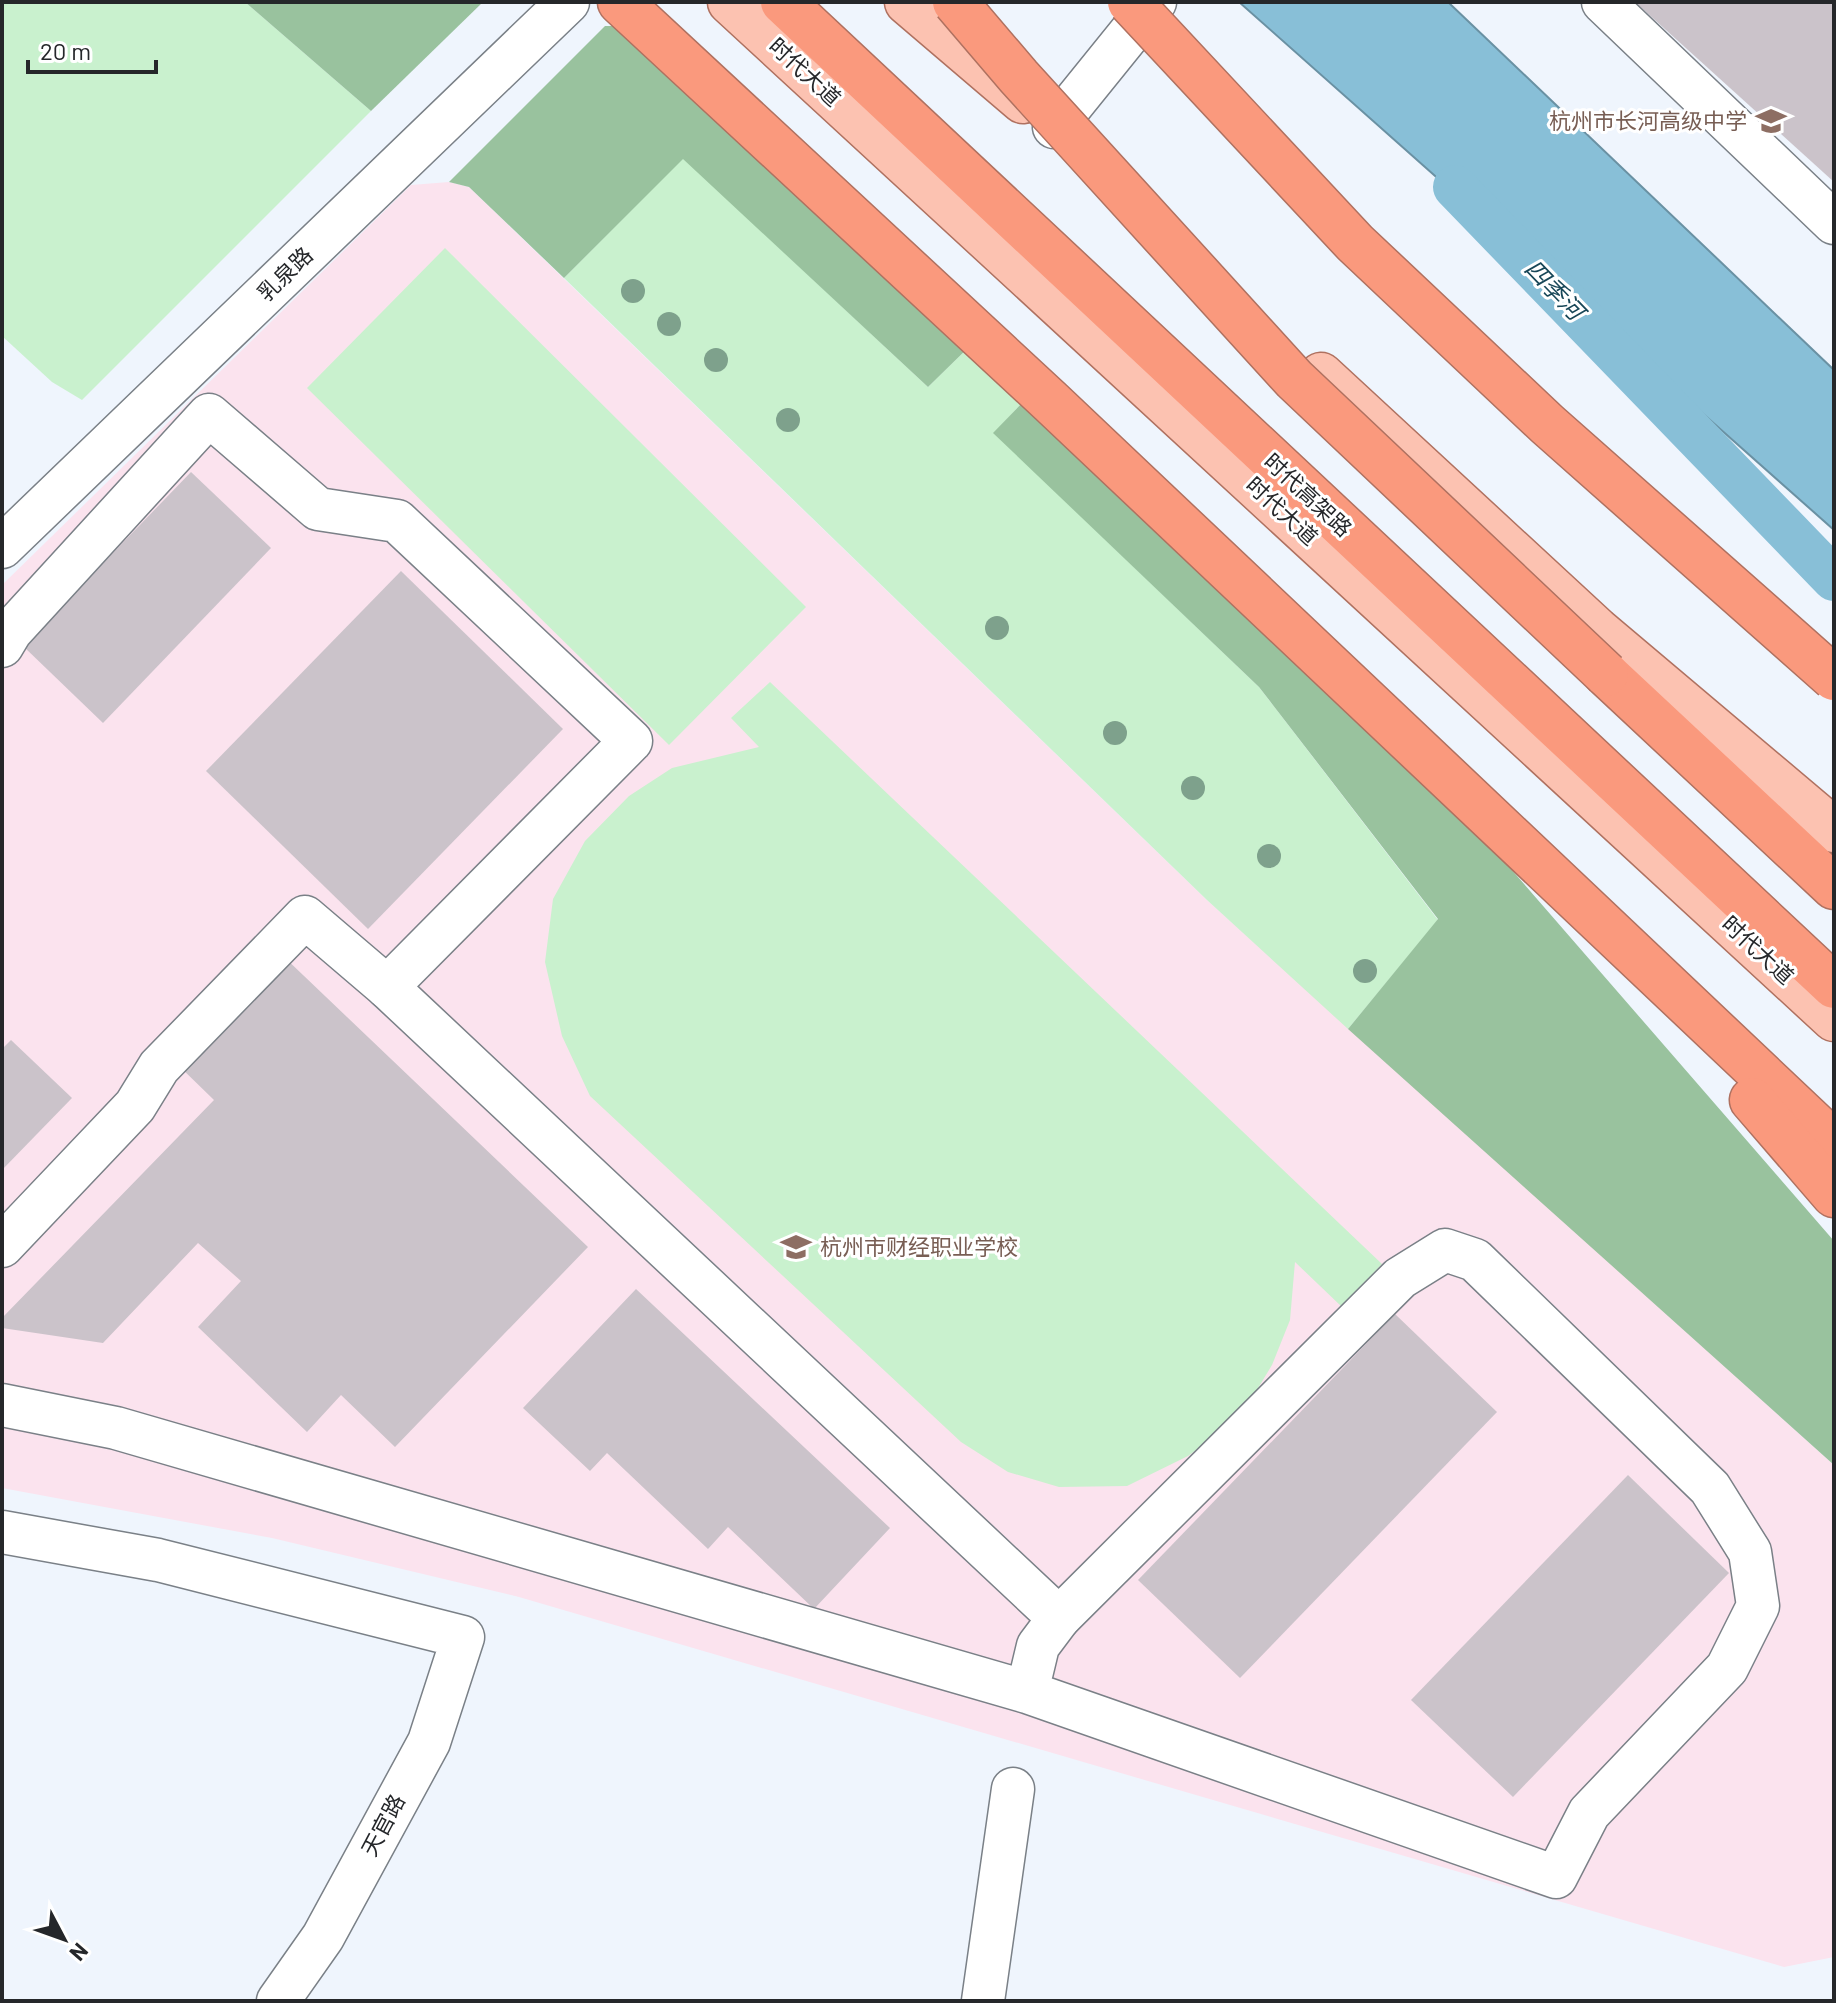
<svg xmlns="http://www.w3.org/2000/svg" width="1836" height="2003" font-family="Barlow,'Noto Sans SC',sans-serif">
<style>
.education{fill:#fbe3ee}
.green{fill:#c9f1ce}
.forest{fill:#99c29e}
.water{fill:#88bfd7;stroke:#6a91a3;stroke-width:2}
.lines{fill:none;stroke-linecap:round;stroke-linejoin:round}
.canal{stroke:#88bfd7;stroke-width:44}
.building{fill:#cbc3ca}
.minor-casing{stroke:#7a8087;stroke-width:45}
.major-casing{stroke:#af7160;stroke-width:47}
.highway-casing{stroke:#af7160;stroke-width:47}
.minor{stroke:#fff;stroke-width:42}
.major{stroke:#fcc2b1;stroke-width:44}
.highway{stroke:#fa997d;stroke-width:44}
.highway-bridge-casing{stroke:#af7160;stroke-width:47;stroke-linecap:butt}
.highway-bridge{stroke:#fa997d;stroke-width:44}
.tree{fill:#7ea18c}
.labels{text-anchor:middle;stroke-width:6;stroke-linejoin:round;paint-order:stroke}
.street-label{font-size:22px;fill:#25272a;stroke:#fff}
.education-label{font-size:22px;fill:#785e54;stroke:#fff;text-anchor:end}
.water-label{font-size:24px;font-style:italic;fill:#184758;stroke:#fff}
</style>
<rect width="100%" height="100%" fill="#eff5fd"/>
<path class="education" d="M449,182L469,187L1207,900L1834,1465V1957L1784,1967L519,1597L272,1538L2,1488V585L411,185Z"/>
<g class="green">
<path d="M2,2H245L371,111L82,400L52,382L2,336Z"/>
<path d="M683,158L928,387L972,344L1023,402L994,433L1259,687L1438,920L1348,1029L1207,900L564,278Z"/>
<path d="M445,248L806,607L669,745L307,388Z"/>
<path d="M770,682L1382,1264L1342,1307L1295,1262L1290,1320L1272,1365L1240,1418L1188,1456L1127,1486L1059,1487L1008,1472L961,1442L590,1096L562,1036L545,962L553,899L585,841L629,796L672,768L759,747L731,718Z"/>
</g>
<g class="forest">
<path d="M245,2H483L371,111Z"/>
<path d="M605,26H627L972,344L928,387L683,159L564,278L469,187L449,182Z"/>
<path d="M1023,402L1485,839L1834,1241V1465L1348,1029L1438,919L1259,687L993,433Z"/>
</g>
<path class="water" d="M1239,2H1448L1834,370V530Z"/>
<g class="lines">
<path class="canal" d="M1455,187L1834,579"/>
</g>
<g class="building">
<path d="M1635,2H1834V182Z"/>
<path d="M191,472L271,548L103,723L23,646Z"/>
<path d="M401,571L563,729L368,929L206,771Z"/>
<path d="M281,954L588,1247L395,1447L341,1395L307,1432L198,1327L241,1281L198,1243L103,1343L2,1328V1318L214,1100L177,1064Z"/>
<path d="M11,1040L72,1098L2,1170V1049Z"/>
<path d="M636,1289L890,1528L814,1609L728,1527L708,1549L607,1453L590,1471L523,1408Z"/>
<path d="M1395,1314L1497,1412L1240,1678L1138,1580Z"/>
<path d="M1628,1475L1729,1573L1513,1797L1411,1700Z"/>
</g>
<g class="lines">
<g class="minor-casing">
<g id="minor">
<path d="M1603,2L1834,223"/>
<path d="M1054,127L1155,2"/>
<path d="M2,547L568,2"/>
<path d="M2,646L11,631L209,415L318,509L397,521L631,741L387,987"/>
<path d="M2,1246L135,1106L159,1067L305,917L387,987L1059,1618"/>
<path d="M2,1405L116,1428L1027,1692L1556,1877L1589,1813L1727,1668L1758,1606L1750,1552L1710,1488L1475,1260L1445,1250L1400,1278L1059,1618L1038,1646L1027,1692"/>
<path d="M2,1532L158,1560L463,1637L429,1742L323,1937L278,2001"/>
<path d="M983,2001L1013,1789"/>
</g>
</g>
<g class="major-casing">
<g id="major">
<path d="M730,2L1834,1019"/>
<path d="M907,2L1023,101"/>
<path d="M1321,375L1597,630L1834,830"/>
</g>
</g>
<g class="highway-casing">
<g id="highway">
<path d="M620,2L1051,402L1834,1143"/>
<path d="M783,2L1834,986"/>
<path d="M1606,674L1834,887"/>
<path d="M1752,1100L1834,1195"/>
</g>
</g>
<use href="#minor" class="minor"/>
<use href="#major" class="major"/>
<use href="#highway" class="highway"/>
<g class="highway-bridge-casing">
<g id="highway-bridge">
<path d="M955,2L1019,77L1294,379L1606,674"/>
<path d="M1130,2L1355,243L1547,424L1834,678"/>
</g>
</g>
<use href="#highway-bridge" class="highway-bridge"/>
</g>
<g class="tree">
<circle cx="633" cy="291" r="12"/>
<circle cx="669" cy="324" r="12"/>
<circle cx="716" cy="360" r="12"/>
<circle cx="788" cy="420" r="12"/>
<circle cx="997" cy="628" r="12"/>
<circle cx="1115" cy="733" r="12"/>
<circle cx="1193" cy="788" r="12"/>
<circle cx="1269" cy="856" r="12"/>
<circle cx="1365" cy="971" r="12"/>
</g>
<defs>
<g id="school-bare" transform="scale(2.4)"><path d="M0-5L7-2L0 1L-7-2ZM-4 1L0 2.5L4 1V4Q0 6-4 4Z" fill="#8d6e63" stroke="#fff" stroke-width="2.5" paint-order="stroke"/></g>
</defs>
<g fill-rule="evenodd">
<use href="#school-bare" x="1771" y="121"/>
<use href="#school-bare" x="796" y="1247"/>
</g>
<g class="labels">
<g class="street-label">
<text transform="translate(805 72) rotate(43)" y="8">时代大道</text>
<text transform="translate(285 274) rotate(-44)" y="8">乳泉路</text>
<text transform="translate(1308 495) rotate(43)" y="8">时代高架路</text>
<text transform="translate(1282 511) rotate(43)" y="8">时代大道</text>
<text transform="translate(1758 950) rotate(43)" y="8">时代大道</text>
<text transform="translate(383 1825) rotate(-62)" y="8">天官路</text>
</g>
<g class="education-label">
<text x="1747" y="129">杭州市长河高级中学</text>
<text x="820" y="1255" text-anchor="start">杭州市财经职业学校</text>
</g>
<g class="water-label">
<text transform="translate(1554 290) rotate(46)" y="8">四季河</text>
</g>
</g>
<rect width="1836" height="2003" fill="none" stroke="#25272a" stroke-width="8"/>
<g transform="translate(64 1939) rotate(131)" stroke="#ffffff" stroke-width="6" paint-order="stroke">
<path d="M0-6L14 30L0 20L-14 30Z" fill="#25272a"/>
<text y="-12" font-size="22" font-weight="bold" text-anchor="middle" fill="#25272a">N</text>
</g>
<path d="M28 60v12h128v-12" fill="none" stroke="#25272a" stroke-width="4"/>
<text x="40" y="60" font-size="24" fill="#25272a" stroke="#ffffff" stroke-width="6" paint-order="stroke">20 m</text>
</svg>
